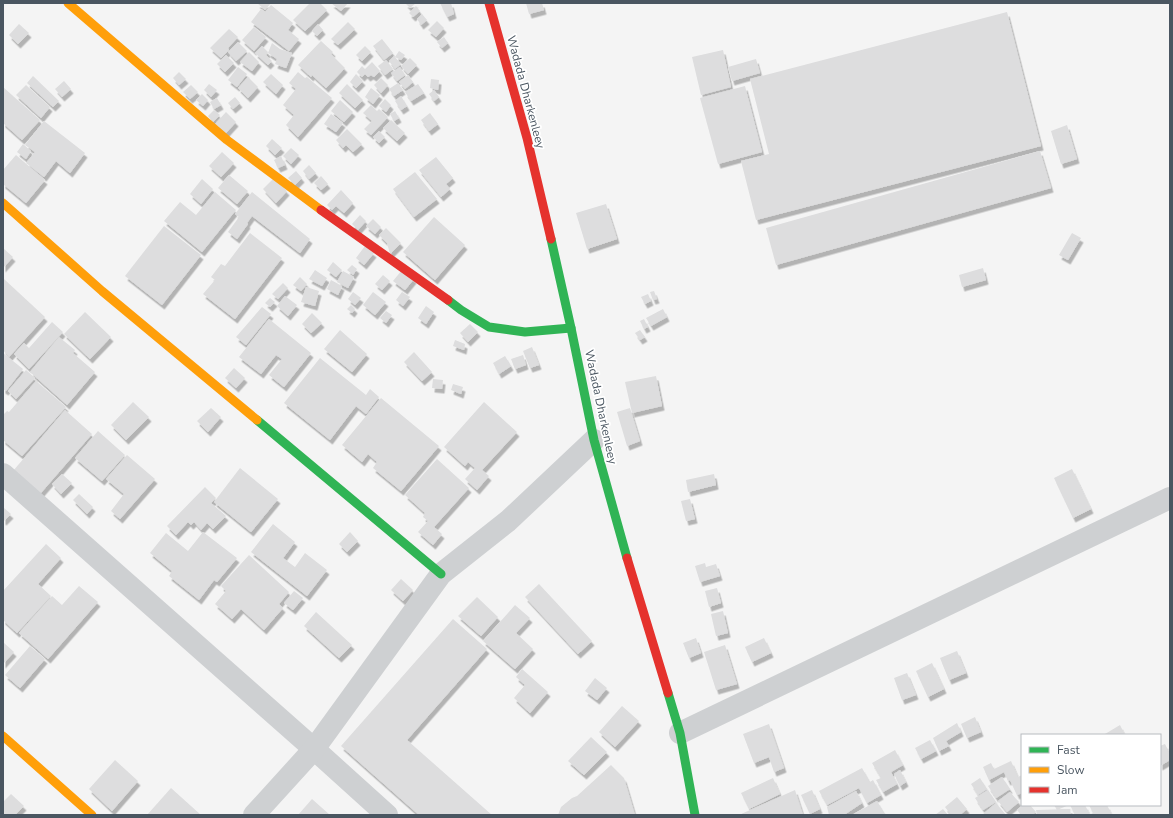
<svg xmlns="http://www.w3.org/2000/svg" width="1173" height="818" font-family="'Nunito Sans',sans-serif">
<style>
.building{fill:#ddddde;filter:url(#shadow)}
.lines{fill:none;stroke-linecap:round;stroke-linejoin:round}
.street{stroke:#ced0d2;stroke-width:22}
.fast{stroke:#30b455;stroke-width:9}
.slow{stroke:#ff9f0a;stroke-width:9}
.jam{stroke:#e5322d;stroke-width:9}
.labels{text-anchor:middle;stroke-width:3.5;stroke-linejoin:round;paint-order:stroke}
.street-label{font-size:12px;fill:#4a5661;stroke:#fff}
</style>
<defs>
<filter id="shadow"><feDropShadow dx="2.5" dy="4.5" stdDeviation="0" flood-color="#0004"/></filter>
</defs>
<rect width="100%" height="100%" fill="#f4f4f4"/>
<g class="building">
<path d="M257,3H271L265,10Z"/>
<path d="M310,3H320L327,10L305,31L293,20Z"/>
<path d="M331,3H348L341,11Z"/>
<path d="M405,3H416L410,8Z"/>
<path d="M440,3H451L454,14L447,17Z"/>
<path d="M526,3H542L544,10L529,14Z"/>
<path d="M271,5L293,23L288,30L299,39L289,51L251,22L261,9L265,12Z"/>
<path d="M416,6L420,11L413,17L409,13Z"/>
<path d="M1007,12L1041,146L756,220L741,161L769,154L750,79Z"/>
<path d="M422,14L427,20L421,25L417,19Z"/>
<path d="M437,21L444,28L436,37L428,30Z"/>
<path d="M348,22L355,29L338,45L331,39Z"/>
<path d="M19,24L29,33L18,44L9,35Z"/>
<path d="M318,24L323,30L317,36L312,31Z"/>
<path d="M254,27L266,37L254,51L242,40Z"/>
<path d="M229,29L238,37L228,48L229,50L221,58L210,48Z"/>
<path d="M444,37L448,43L442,48L437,42Z"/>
<path d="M382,39L393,53L384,60L373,46Z"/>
<path d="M321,41L333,52L331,54L345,68L326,88L312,75L311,77L298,65Z"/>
<path d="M238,42L247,51L236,61L228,52Z"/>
<path d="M272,43L280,49L292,53L286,68L275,64L277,59L268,53Z"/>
<path d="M262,46L268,52L266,55L272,61L268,65L255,53Z"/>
<path d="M365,46L371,52L362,61L356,55Z"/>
<path d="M723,50L731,87L701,95L692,57Z"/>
<path d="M399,51L405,55L401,60L395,57Z"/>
<path d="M249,52L259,62L252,71L240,62Z"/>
<path d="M226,55L234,63L225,72L217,64Z"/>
<path d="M394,56L401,64L395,69L389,61Z"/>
<path d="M410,58L417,65L408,74L401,66Z"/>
<path d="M756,59L760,73L732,81L728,67Z"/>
<path d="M386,60L393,69L385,75L378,66Z"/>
<path d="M372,62L380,71L374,77L371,75L368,77L365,74L362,77L357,72L362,66L365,69Z"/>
<path d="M238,67L247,74L237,87L228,80Z"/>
<path d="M400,67L405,75L397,81L391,73Z"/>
<path d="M179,72L186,79L179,85L173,78Z"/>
<path d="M298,72L305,78L307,77L332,98L298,137L286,125L294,115L283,105L296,89L289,83Z"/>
<path d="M271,74L283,85L276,94L263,82Z"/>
<path d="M356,74L363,81L356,88L350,82Z"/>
<path d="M408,75L413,82L405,89L399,82Z"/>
<path d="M33,76L59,101L53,107L27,83Z"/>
<path d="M248,77L258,87L248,98L238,88Z"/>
<path d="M381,78L388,85L381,93L374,85Z"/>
<path d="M431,79L439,80L438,90L430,88Z"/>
<path d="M64,81L71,89L62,97L55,89Z"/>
<path d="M398,83L403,90L394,96L389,89Z"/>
<path d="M209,84L217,90L211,97L204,90Z"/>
<path d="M347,84L363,100L355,108L339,93Z"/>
<path d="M418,84L424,93L411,101L405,92Z"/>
<path d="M26,85L50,107L41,118L16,95Z"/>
<path d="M191,85L198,92L190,99L183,92Z"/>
<path d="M745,86L762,152L718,164L700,98Z"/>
<path d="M3,87L40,120L22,140L3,123Z"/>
<path d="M371,88L380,95L373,104L365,97Z"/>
<path d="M434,90L439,97L434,101L429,94Z"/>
<path d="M202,94L208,100L203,106L196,100Z"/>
<path d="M401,96L407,106L401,110L395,101Z"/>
<path d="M235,97L240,103L233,109L228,103Z"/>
<path d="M217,98L221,105L214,109L210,102Z"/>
<path d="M385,99L391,105L386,112L379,106Z"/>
<path d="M340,100L353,112L344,122L331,111Z"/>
<path d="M371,105L377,111L379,109L388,117L371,135L364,129L372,121L363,113Z"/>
<path d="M214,110L220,115L213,122L208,116Z"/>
<path d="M395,111L399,118L394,121L390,114Z"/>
<path d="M226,112L236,122L226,133L215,124Z"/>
<path d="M430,113L438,124L429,131L421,120Z"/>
<path d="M331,114L343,123L336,132L324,124Z"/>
<path d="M391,120L405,133L397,141L383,128Z"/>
<path d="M44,121L85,153L70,173L56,161L44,177L26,163L35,152L25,145Z"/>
<path d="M1067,125L1077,159L1061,164L1051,131Z"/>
<path d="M347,129L362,144L353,152L346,145L343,148L336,140Z"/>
<path d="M379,131L385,137L379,143L373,137Z"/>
<path d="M272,139L282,148L275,155L266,146Z"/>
<path d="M23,144L31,151L26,159L17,152Z"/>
<path d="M291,148L299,155L291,164L283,156Z"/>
<path d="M1040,151L1051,188L776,265L766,228Z"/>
<path d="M222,152L234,163L221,177L209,166Z"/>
<path d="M16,155L45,180L26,203L3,184V170Z"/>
<path d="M281,156L285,165L278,168L274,160Z"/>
<path d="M436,157L453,178L446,184L450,189L441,197L419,170Z"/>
<path d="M309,165L316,173L309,179L303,171Z"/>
<path d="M296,171L302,178L295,185L288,178Z"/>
<path d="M415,172L437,199L414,217L393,189Z"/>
<path d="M229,175L248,191L237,204L218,188Z"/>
<path d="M321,176L328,184L321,190L314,183Z"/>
<path d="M274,178L287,191L276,203L263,189Z"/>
<path d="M202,179L213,189L201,204L190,194Z"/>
<path d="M341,190L353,203L344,213L336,206L332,210L327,205Z"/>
<path d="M215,192L236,210L202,252L164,221L180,202L196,215Z"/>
<path d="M252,192L310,239L300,253L252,216L247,223L248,224L237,239L228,232L239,217L235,214Z"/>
<path d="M606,204L617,239L587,249L576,213Z"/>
<path d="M360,215L366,221L358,230L352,224Z"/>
<path d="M434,217L465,245L435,280L403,252Z"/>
<path d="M373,219L381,227L375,234L366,226Z"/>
<path d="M164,226L201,255L162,305L125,276Z"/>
<path d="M386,228L401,243L390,254L387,243L379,235Z"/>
<path d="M250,233L282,258L235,319L203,294L215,280L211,277L221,264L225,266Z"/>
<path d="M1072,233L1081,238L1068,260L1059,255Z"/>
<path d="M365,246L374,253L364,265L356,258Z"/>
<path d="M3,248L13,257L3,268Z"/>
<path d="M333,262L342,270L336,277L327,270Z"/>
<path d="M352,265L357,269L353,275L347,270Z"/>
<path d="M983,268L986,280L962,287L959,275Z"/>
<path d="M315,270L327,278L322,286L309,279Z"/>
<path d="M402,270L414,279L405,290L393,281Z"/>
<path d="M343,271L354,277L348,288L337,282Z"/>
<path d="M383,275L390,281L382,290L375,284Z"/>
<path d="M300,277L307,284L301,291L293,285Z"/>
<path d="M4,279L45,317L9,357L3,350Z"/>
<path d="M331,280L342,286L338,295L327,289Z"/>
<path d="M283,283L288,288L278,299L272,294Z"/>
<path d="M306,287L319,291L315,306L301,302Z"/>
<path d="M654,291L657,299L653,300L650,292Z"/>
<path d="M353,292L361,298L355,305L348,299Z"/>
<path d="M373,292L386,302L375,315L363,305Z"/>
<path d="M402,292L410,297L403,306L396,300Z"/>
<path d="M648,294L651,301L645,304L641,297Z"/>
<path d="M285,296L297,305L288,316L277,306Z"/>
<path d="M270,298L275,302L270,307L265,303Z"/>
<path d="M351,305L355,309L352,313L347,309Z"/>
<path d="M426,306L434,312L426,324L418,318Z"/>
<path d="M262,307L271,314L246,345L236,337Z"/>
<path d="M663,309L667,317L651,326L646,318Z"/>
<path d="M386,311L392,315L386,323L380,318Z"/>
<path d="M85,312L111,337L90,359L64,334Z"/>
<path d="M312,313L322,323L311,333L302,324Z"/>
<path d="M269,319L311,353L284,387L269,375L282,359L276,355L261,374L239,357Z"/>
<path d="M644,319L648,327L644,329L640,321Z"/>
<path d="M52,322L63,332L29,369L14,354L24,343L29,348Z"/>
<path d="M470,324L478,332L468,342L460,333Z"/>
<path d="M340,330L367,354L352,372L324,349Z"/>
<path d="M640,330L645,337L640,340L635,333Z"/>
<path d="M59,337L75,350L73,353L95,372L67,405L30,372Z"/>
<path d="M455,340L465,344L464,350L453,346Z"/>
<path d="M532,347L539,365L530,368L523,351Z"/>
<path d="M414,352L432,372L422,381L404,362Z"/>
<path d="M3,353L23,369L6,391L3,389Z"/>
<path d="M523,355L526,365L515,369L511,359Z"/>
<path d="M505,356L511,366L499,374L493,363Z"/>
<path d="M320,358L366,395L370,389L379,397L366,414L356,406L330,440L284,403Z"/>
<path d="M234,368L245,378L236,388L225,378Z"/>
<path d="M26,370L35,378L16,399L8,391Z"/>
<path d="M656,376L662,406L632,413L625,382Z"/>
<path d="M433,379L443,380L442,389L432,388Z"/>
<path d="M36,381L66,407L22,456L3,440V415L7,411L9,412Z"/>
<path d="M453,384L463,387L461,394L451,390Z"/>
<path d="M381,398L439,446L401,491L373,468L377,462L368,454L362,462L342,445Z"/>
<path d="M133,402L149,417L126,440L111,425Z"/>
<path d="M484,402L517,432L482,470L489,476L477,490L465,479L475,468L468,462L465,466L444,447Z"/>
<path d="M211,408L221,417L208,432L197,421Z"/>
<path d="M630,408L640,441L627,446L617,412Z"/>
<path d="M65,410L92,434L40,494L13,471Z"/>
<path d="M98,431L125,455L102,481L75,458Z"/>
<path d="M127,455L155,479L120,519L111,511L124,494L106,479Z"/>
<path d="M437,459L469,488L434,527L442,534L433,545L418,532L428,521L423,517L425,513L405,495Z"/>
<path d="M240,468L278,499L251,532L214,502Z"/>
<path d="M1072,469L1091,509L1073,518L1054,478Z"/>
<path d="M62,474L72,483L61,494L52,484Z"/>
<path d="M714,474L716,485L688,492L686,480Z"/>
<path d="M205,487L216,498L211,503L226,516L213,529L207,523L201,530L194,522L191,525L188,522L176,535L167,526Z"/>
<path d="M79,494L93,507L87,514L73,500Z"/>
<path d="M690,499L695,519L686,521L681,501Z"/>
<path d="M4,508L11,514L4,521L3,520V510Z"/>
<path d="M273,524L295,542L283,558L295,567L305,553L327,570L307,596L251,552Z"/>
<path d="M203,532L237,558L217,582L214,580L199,600L169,576L172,571L150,553L166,533L188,551Z"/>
<path d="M350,532L358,541L347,552L339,544Z"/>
<path d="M46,544L61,558L38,584L51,596L17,633L3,620V591Z"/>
<path d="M249,555L289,592L279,604L283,608L264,630L241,609L232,619L215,604L226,591L221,586Z"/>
<path d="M705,563L706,567L716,564L720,576L700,582L695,566Z"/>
<path d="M401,579L413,590L403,601L391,590Z"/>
<path d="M539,584L592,641L578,654L525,597Z"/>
<path d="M79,586L98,602L48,659L19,633L52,596L62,605Z"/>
<path d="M717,588L721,603L709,607L705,591Z"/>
<path d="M294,591L303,598L293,610L284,603Z"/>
<path d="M477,597L498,617L481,636L458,616Z"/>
<path d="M515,605L530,618L516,633L533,649L515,669L483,641Z"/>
<path d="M723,611L728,633L716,636L711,614Z"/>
<path d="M316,612L352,645L339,658L304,626Z"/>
<path d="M453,619L487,649L407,740L492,815H419L341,746Z"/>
<path d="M696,638L701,653L689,658L683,643Z"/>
<path d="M764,638L771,653L752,662L745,647Z"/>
<path d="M3,642L14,652L3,664Z"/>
<path d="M725,645L737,684L716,690L704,652Z"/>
<path d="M30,646L45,659L20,688L5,675Z"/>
<path d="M957,651L966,673L949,680L940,658Z"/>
<path d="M932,663L944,689L928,697L916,671Z"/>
<path d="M522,669L548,692L530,713L514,698L525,685L516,677Z"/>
<path d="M907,673L916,695L902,700L894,678Z"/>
<path d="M595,678L607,688L597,700L585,691Z"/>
<path d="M622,706L639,721L615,747L599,732Z"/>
<path d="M975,717L981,732L967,738L961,724Z"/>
<path d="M957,723L961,732L946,741L949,746L939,751L933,738Z"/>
<path d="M769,724L784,768L774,772L769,757L754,763L743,734Z"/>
<path d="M1120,725L1125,735H1106L1105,734Z"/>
<path d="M591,737L607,752L584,775L568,761Z"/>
<path d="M930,740L936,751L921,759L915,748Z"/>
<path d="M1165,744L1170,754V760L1160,766V746Z"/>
<path d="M895,750L903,765L891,772L897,784L883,792L876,780L881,778L872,763Z"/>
<path d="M115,760L138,781L112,811L89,789Z"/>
<path d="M1011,761L1018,777L1022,775V793L1017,795L1010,780L1008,781L1004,772L989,780L983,767L991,763L994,769Z"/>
<path d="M611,765L624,778L635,815H620V813L618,815H558L561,807L572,798L577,796Z"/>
<path d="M862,768L870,782L873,780L881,795L867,803L859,788L827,805L819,791Z"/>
<path d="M900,770L906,782L900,786L894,774Z"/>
<path d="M1002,777L1010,789L996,798L988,786Z"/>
<path d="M773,778L780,794L749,809L741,793Z"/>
<path d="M980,778L987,789L978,795L971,784Z"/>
<path d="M171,788L201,815H147Z"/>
<path d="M795,790L803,815H739Z"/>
<path d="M812,790L820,809L810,814L801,795Z"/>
<path d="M988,790L996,802L983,810L975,798Z"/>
<path d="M856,791L862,803L844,815H829L827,807Z"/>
<path d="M1010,792L1019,802L1007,812L998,801Z"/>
<path d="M11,794L24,806L15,815H3V802Z"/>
<path d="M957,797L967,809L960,815H951L945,807Z"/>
<path d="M312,799L330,815H298Z"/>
<path d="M877,801L885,814L883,815H852Z"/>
<path d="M996,803L1006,815H982Z"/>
<path d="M1023,805H1030L1036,812L1032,815H1021L1017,810Z"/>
<path d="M1054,805H1069L1057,810Z"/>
<path d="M1070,805H1085L1090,815H1075Z"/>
<path d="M1089,805H1107L1112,815H1091V814L1093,813Z"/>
<path d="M943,809L948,815H935Z"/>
<path d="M1070,809L1071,815H1037L1036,810Z"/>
</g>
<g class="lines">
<g class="street">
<path d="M3,474L314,749L387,815"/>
<path d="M680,733L1170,498"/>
<path d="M254,815L314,749L441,574L508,521L594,440"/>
</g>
<g class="fast">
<path d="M551,239L571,328L594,440L627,558"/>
<path d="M448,300L461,310L489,327L525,332L571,328"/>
<path d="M257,420L441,574"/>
<path d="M668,693L680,733L695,815"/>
</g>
<g class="slow">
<path d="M68,3L227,140L321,210"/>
<path d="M3,203L102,291L257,420"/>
<path d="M3,736L92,815"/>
</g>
<g class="jam">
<path d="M489,3L527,138L551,239"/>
<path d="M321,210L448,300"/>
<path d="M627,558L668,693"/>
</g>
</g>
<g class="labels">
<g class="street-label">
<text transform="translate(526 92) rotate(75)" y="4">Wadada Dharkenleey</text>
<text transform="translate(601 407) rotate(78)" y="4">Wadada Dharkenleey</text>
</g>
</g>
<rect width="1173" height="818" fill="none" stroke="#4a5661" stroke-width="8"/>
<rect x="1021" y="734" width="140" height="72" fill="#ffffff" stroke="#b7bbc0"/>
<rect x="1029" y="747" width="20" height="6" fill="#30b455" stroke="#b7bbc0"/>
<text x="1057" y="754" font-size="12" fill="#4a5661">Fast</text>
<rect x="1029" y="767" width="20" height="6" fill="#ff9f0a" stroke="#b7bbc0"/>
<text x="1057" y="774" font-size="12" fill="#4a5661">Slow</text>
<rect x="1029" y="787" width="20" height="6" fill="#e5322d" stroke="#b7bbc0"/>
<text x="1057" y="794" font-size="12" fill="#4a5661">Jam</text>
</svg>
